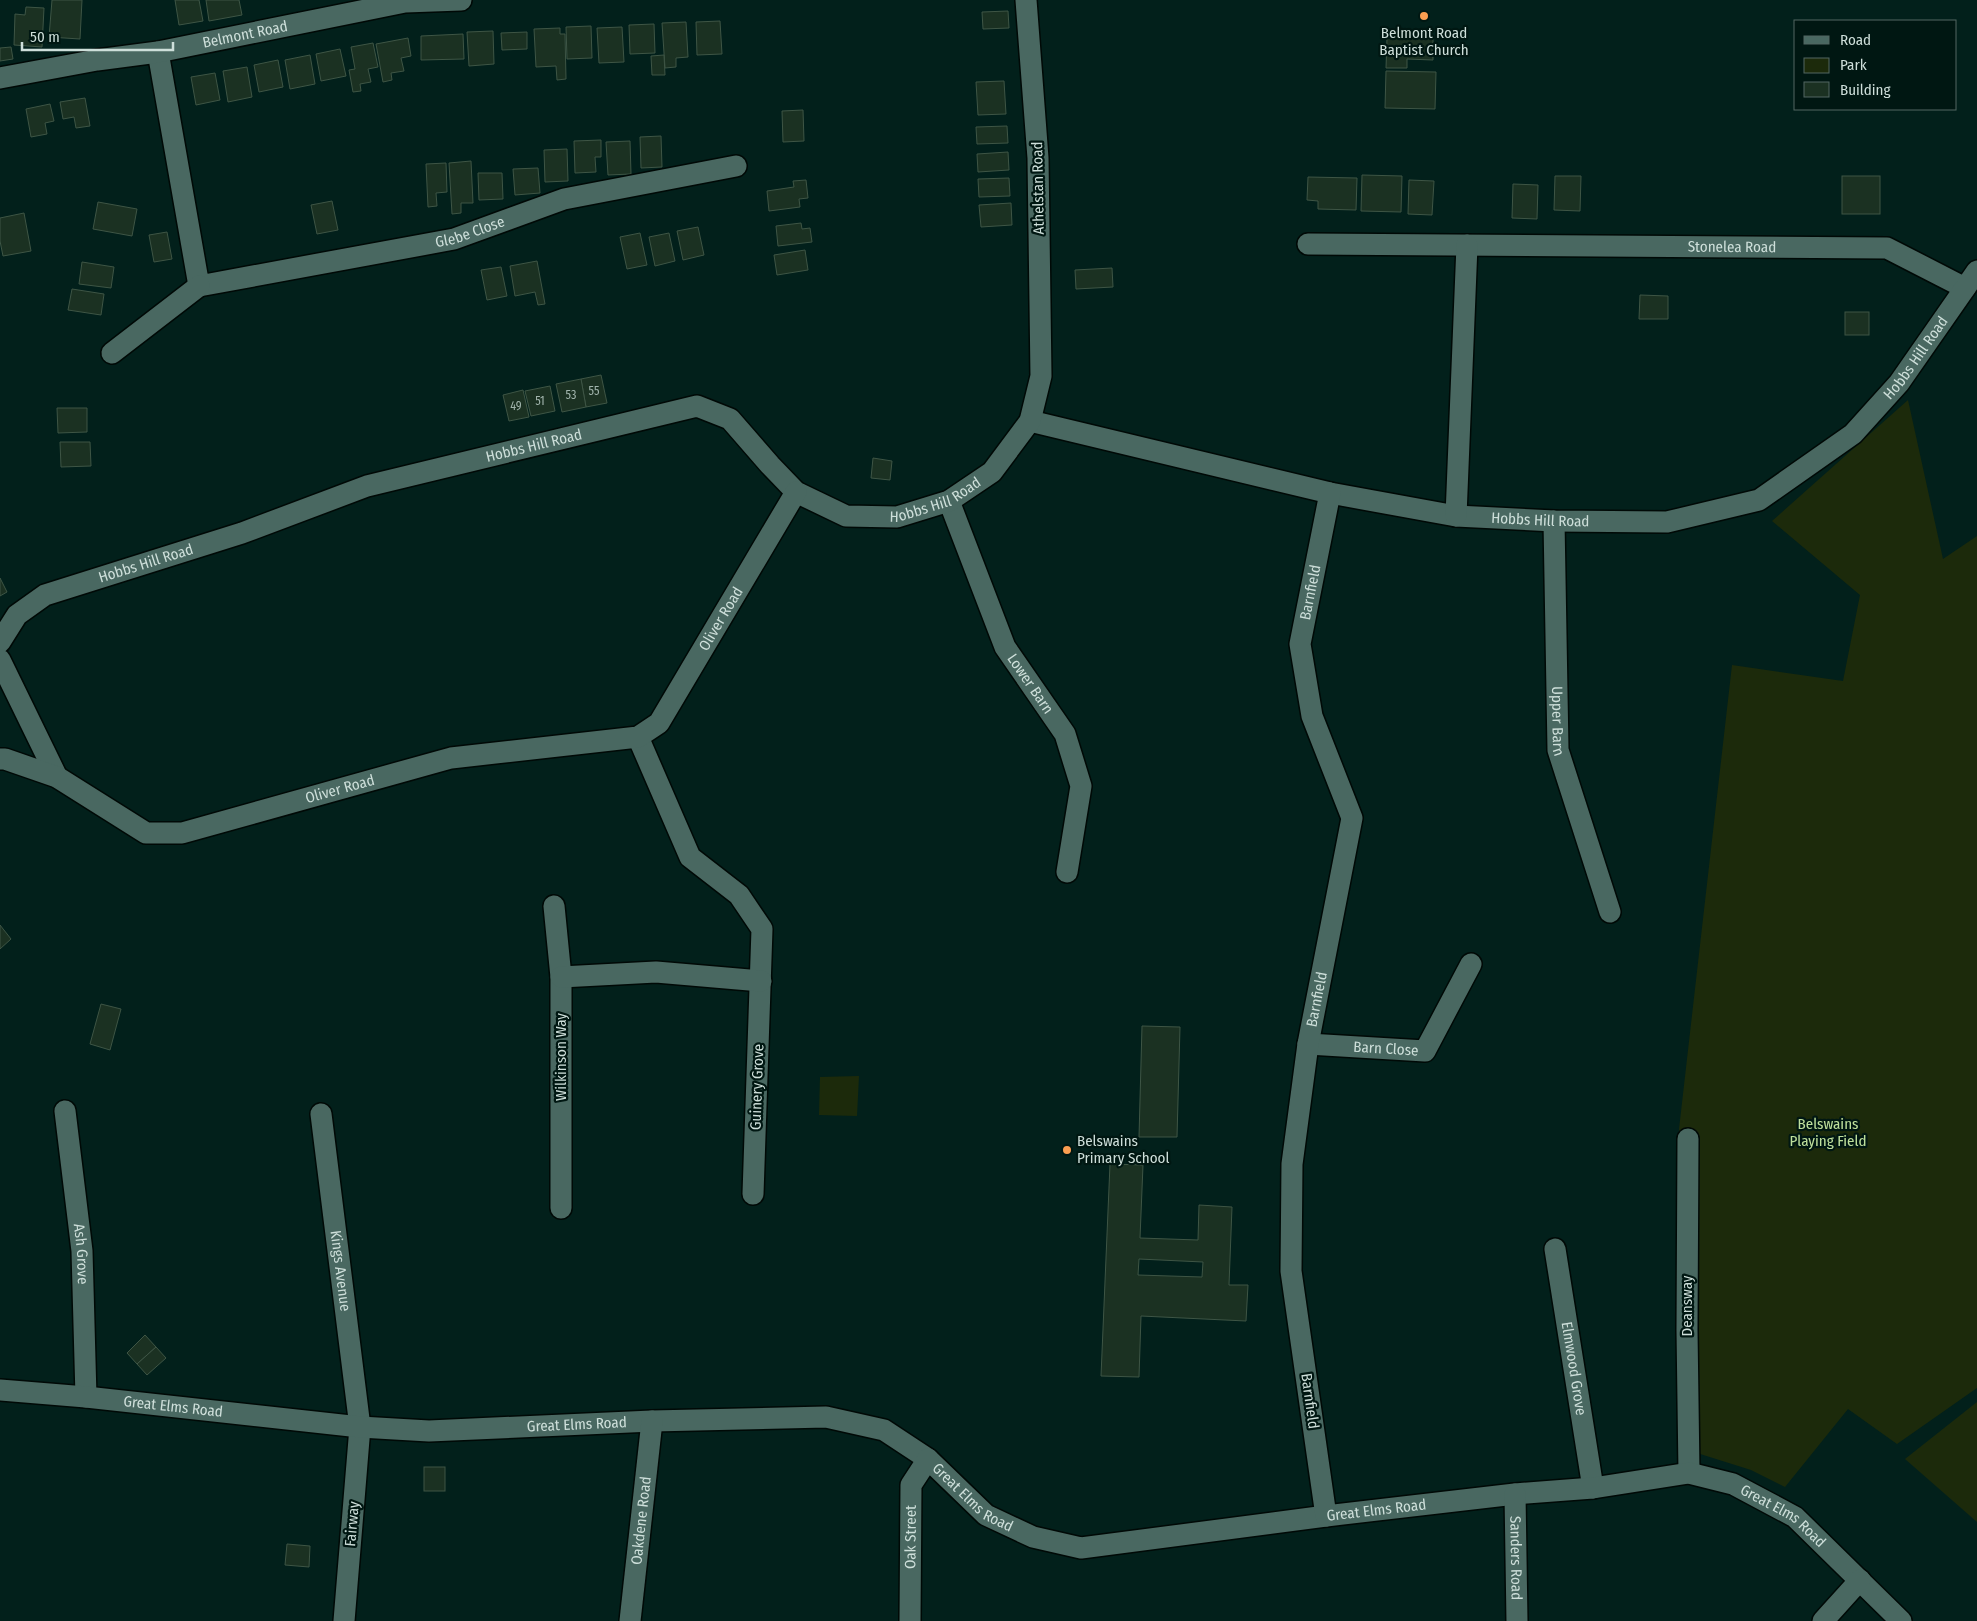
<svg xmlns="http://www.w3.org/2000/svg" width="1977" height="1621" font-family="'Fira Sans Condensed',sans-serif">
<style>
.green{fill:#1c2a0b}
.building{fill:#1b3122;stroke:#3e5545;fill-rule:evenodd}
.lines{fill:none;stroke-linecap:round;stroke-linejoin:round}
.minor-casing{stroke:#000906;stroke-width:24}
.minor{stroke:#496861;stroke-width:21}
.poi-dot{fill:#fb9e51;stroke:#001712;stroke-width:2}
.labels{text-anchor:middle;stroke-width:4.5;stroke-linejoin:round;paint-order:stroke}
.number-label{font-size:12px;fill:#a1b4ac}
.poi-label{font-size:15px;fill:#cedfda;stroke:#001712}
.street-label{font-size:15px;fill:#cedfda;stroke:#001712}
.park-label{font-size:15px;fill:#bee09c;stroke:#001712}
</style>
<rect width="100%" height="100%" fill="#02201b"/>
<g class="green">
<path d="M1908,400L1943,559L1977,536V1388L1897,1444L1848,1409L1785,1487L1751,1470L1697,1453L1679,1129L1732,665L1843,681L1860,595L1772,521Z"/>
<path d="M859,1076L857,1116L819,1115L820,1077Z"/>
<path d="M1977,1402V1522L1905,1459Z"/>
</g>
<g class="building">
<path d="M52,0H82L80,39L49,37Z"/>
<path d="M175,0H199L203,21L179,25Z"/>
<path d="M206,0H239L242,15L209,21Z"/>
<path d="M26,7L44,8L42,47L14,45L15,14L25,15Z"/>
<path d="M1008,11L1009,28L983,29L982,12Z"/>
<path d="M720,21L722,54L697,55L696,22Z"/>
<path d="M686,22L688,57L676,58V67L665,68L662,23Z"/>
<path d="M654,24L655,53L630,54L629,25Z"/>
<path d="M591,26L592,58L567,59L566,27Z"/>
<path d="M622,27L624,62L599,63L597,28Z"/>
<path d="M560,28V34H565L566,79L557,80L556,66L536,67L534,29Z"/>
<path d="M1402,30L1420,31L1419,39H1433V60L1407,59V68H1386L1387,38H1402Z"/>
<path d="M493,31L494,64L469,66L467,32Z"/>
<path d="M527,32V49L502,50L501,33Z"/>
<path d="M463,34L464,59L421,60V36Z"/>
<path d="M408,38L411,56L401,58L404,71L391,73L392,80L383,82L376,44Z"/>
<path d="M373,43L378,67L368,69L371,82L360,84L361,91L353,92L349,70L355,69L351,47Z"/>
<path d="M11,47L13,59L0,61V48Z"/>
<path d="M340,49L346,76L321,81L316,54Z"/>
<path d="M310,55L315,84L290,89L285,60Z"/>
<path d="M664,55L665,75H652L651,56Z"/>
<path d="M278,60L283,87L259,92L254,65Z"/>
<path d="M247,67L252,97L228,102L223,71Z"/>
<path d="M1386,71L1436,72L1435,109L1385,108Z"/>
<path d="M215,73L220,100L196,105L191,77Z"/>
<path d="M1004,81L1006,114L978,115L976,82Z"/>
<path d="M85,98L90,126L76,128L74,117L63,119L60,102Z"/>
<path d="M50,104L54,121L45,123L47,134L31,137L26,109Z"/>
<path d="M803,110L804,141L783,142L782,111Z"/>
<path d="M1007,126L1008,143L977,144L976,127Z"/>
<path d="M661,136L662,167L641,168L640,137Z"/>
<path d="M601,140V157H595L596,172L575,173L574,141Z"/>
<path d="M630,141L631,174L608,175L606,142Z"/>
<path d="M567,149L568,181L545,182L544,150Z"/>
<path d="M1008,152L1009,170L978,172L977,154Z"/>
<path d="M471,161L473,203H461V213L452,214L449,163Z"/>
<path d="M446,163L447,192L436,193L437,206L428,207L426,164Z"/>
<path d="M538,168L540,193L515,195L513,169Z"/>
<path d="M478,173H502L503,199L479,200Z"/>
<path d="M1362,175L1402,176L1401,212L1361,211Z"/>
<path d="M1555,176H1581L1580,211L1554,210Z"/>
<rect x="1842" y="176" width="38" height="38"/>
<path d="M1308,177L1357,178L1356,210L1318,209V201L1307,200Z"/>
<path d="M1009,178L1010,196L979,197L978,179Z"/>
<path d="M806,180L808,198L799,199L800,207L769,211L767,191L794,187L793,181Z"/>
<path d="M1409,180L1434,181L1432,215L1408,214Z"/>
<path d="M1513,184L1538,185L1537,219L1512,218Z"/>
<path d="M332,201L338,230L317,234L311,205Z"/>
<path d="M98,202L137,209L132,236L93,229Z"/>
<path d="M1011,203L1012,225L981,227L979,205Z"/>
<path d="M24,213L31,251L3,256L0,241V218Z"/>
<path d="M801,223L802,229L810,228L812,242L778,246L776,226Z"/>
<path d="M698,227L704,255L683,260L677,231Z"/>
<path d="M167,232L172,259L154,262L149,235Z"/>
<path d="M640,233L647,265L627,269L620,237Z"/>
<path d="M669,233L675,261L655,266L649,237Z"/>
<path d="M805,250L808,270L777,275L774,255Z"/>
<path d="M537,261L545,304L538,305L535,292L515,296L510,266Z"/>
<path d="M82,262L114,267L111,288L79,284Z"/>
<path d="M501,267L507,296L487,300L481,270Z"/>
<path d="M1112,268L1113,287L1076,289L1075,270Z"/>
<path d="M72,289L104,294L101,315L68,310Z"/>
<path d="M1640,295L1668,296V319H1639Z"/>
<rect x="1845" y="312" width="24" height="23"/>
<path d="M601,375L607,403L586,407L581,379Z"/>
<path d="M581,379L586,407L562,412L556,384Z"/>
<path d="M550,386L555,411L531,416L525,391Z"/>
<path d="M523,390L529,417L509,421L503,395Z"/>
<path d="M57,408H87V432L58,433Z"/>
<path d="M60,442H90L91,466L61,467Z"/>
<path d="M873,458L892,461L890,480L871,478Z"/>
<path d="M0,578L7,592L0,596Z"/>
<path d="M0,925L11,939L0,949Z"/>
<path d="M101,1004L121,1009L110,1050L90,1044Z"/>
<path d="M1142,1026L1180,1027L1177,1137H1139Z"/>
<path d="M1110,1164L1143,1165L1140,1238L1198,1240L1199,1205L1232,1207L1229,1285H1248L1246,1321L1141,1316L1139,1377L1101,1376ZM1139,1259L1203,1262L1202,1277L1138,1275Z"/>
<path d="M145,1335L156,1347L137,1364L127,1353Z"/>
<path d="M156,1347L166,1358L147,1375L137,1364Z"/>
<rect x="424" y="1467" width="21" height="24"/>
<path d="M287,1544L310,1546L309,1567L285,1565Z"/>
</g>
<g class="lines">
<g class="minor-casing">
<g id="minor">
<path id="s1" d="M158,52L199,286L454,239L564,199L736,166"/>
<path id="s2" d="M0,78L97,60L158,52L405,2L461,0"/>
<path id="s3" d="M1308,244L1887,248L1965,288"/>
<path d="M112,353L199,286"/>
<path id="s4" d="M1030,421L1330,493L1456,516L1554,521L1667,522L1759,500L1853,434L1899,383L1977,271"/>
<path id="s5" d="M949,501L1005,647L1065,734L1081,786L1067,872"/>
<path d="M1456,516L1467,245"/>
<path id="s6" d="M1554,521L1558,750L1610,912"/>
<path id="s7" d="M0,642L17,615L45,595L242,533L367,486L697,406L730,419L770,465L796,492L846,516L897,517L949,501L992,472L1030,421L1041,376L1038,158L1026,0"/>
<path d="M0,660L57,777"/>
<path d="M638,737L690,857L739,895L762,929L753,1194"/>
<path id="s8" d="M0,759H5L57,777L146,833H182L451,758L638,737L659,723L796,492"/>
<path d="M554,906L561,977V1208"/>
<path d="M561,977L656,972L761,981"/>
<path id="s9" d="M1308,1044L1425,1051L1471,964"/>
<path id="s10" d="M65,1111L82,1251L86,1397"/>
<path id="s11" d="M321,1114L360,1427L344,1621"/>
<path d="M1688,1139L1687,1330L1689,1473"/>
<path id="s12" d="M1555,1249L1593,1488"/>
<path id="s13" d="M0,1390L86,1397L360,1427L429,1431L652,1421L826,1417L884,1430L928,1459L986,1515L1033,1537L1081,1548L1326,1516L1515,1494L1593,1488L1689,1473L1733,1484L1795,1517L1901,1621"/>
<path id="s14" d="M1515,1494L1517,1621"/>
<path id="s15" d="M1326,1516L1291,1271L1292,1164L1308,1044L1352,818L1312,716L1300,644L1330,493"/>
<path id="s16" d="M630,1621L652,1421"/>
<path id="s17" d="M910,1621L911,1485L928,1459"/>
<path d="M1823,1621L1860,1580"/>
</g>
</g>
<use href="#minor" class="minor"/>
</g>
<g class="poi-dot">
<circle cx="1424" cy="16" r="5"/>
<circle cx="1067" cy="1150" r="5"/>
</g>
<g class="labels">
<g class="number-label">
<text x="594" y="395">55</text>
<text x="571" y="399">53</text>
<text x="540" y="405">51</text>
<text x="516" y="410">49</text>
</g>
<g class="poi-label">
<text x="1424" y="38">Belmont Road<tspan x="1424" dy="17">Baptist Church</tspan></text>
<text x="1077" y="1146" text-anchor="start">Belswains<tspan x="1077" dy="17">Primary School</tspan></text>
</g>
<g class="street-label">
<text dy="5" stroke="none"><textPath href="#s2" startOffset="249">Belmont Road</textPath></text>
<text transform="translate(1038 188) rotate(-91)" y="5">Athelstan Road</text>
<text dy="5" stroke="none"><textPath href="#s1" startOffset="514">Glebe Close</textPath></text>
<text dy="5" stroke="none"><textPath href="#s3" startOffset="424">Stonelea Road</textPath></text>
<text dy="5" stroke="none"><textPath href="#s4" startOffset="956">Hobbs Hill Road</textPath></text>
<text dy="5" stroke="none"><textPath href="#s7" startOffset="578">Hobbs Hill Road</textPath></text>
<text dy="5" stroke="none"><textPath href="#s7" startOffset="1028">Hobbs Hill Road</textPath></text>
<text dy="5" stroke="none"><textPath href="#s4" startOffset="521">Hobbs Hill Road</textPath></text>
<text dy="5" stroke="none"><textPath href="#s7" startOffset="172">Hobbs Hill Road</textPath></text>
<text dy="5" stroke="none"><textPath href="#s15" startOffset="941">Barnfield</textPath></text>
<text dy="5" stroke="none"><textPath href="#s8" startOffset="815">Oliver Road</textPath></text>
<text dy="5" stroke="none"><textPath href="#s5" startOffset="201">Lower Barn</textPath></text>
<text dy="5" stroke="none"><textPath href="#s6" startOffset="200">Upper Barn</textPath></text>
<text dy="5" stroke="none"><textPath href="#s8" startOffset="365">Oliver Road</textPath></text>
<text dy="5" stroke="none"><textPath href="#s15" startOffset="521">Barnfield</textPath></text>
<text dy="5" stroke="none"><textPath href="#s9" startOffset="78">Barn Close</textPath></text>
<text transform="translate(561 1057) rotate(-90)" y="5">Wilkinson Way</text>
<text transform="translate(757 1087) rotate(-88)" y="5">Guinery Grove</text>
<text dy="5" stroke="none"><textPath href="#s10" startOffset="144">Ash Grove</textPath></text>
<text dy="5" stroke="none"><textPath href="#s11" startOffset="158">Kings Avenue</textPath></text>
<text transform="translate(1687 1306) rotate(-90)" y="5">Deansway</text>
<text dy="5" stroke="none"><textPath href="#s12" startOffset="121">Elmwood Grove</textPath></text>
<text transform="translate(1310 1401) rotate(82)" y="5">Barnfield</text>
<text dy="5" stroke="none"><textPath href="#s13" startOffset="174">Great Elms Road</textPath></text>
<text dy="5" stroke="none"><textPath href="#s13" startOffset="579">Great Elms Road</textPath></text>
<text dy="5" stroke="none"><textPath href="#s13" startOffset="1000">Great Elms Road</textPath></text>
<text dy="5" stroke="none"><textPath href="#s13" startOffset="1420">Great Elms Road</textPath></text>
<text dy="5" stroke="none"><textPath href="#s13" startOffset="1840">Great Elms Road</textPath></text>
<text dy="5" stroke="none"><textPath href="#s16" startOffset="101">Oakdene Road</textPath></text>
<text transform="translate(352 1524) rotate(-85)" y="5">Fairway</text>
<text dy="5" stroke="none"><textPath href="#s17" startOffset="84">Oak Street</textPath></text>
<text dy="5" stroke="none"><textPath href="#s14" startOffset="64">Sanders Road</textPath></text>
</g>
<g class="park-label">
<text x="1828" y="1129">Belswains<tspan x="1828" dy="17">Playing Field</tspan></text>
</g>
</g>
<rect x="1794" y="20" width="162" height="90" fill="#001712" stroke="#526762"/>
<rect x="1804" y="36" width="25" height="8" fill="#496861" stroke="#526762"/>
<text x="1840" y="45" font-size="15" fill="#cedfda">Road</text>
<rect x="1804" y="58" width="25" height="15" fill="#1c2a0b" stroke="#526762"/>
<text x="1840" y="70" font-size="15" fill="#cedfda">Park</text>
<rect x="1804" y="82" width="25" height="15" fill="#1b3122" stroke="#526762"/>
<text x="1840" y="95" font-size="15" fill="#cedfda">Building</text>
<path d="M22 42v8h151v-8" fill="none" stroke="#cedfda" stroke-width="2.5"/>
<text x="30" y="42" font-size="15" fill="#cedfda" stroke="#001712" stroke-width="4" paint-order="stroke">50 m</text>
</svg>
